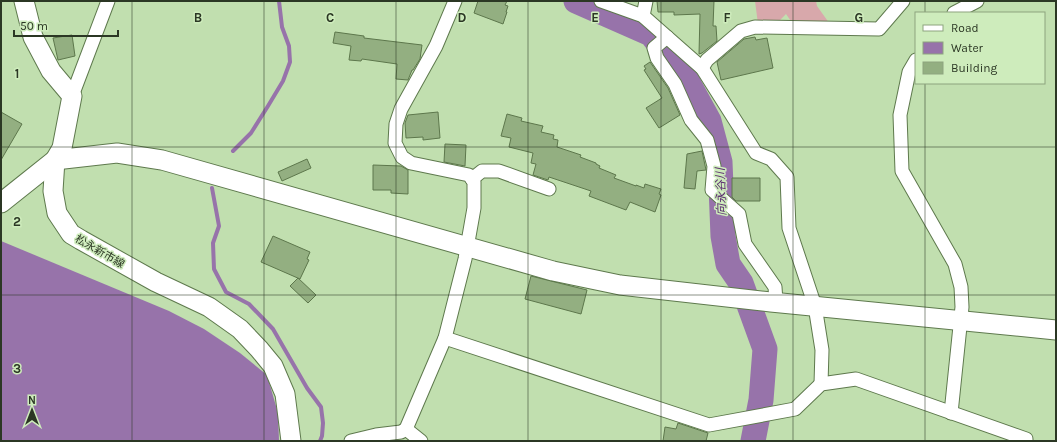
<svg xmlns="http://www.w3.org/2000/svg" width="1057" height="442" font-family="Karla,'Noto Sans JP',sans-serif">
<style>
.green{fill:#d8a8ab}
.water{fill:#9773aa}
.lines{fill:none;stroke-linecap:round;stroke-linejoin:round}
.stream{stroke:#9773aa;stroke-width:4}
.river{stroke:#9773aa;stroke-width:25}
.building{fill:#93af81;stroke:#5d774c}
.street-casing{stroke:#5e794d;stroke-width:15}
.secondary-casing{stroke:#5e794d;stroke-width:21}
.street{stroke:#fff;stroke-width:13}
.secondary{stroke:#fff;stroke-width:19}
.grid{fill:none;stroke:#2b3724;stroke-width:1;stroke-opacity:0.55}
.labels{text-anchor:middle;stroke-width:3;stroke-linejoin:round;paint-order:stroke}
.street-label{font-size:11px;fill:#2b3724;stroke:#ceecbc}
.water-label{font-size:12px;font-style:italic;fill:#5a2c70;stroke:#ceecbc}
.grid-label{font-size:13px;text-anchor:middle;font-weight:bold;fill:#2b3724;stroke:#ceecbc;stroke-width:3;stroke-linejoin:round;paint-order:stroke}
</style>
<rect width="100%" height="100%" fill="#c1dfaf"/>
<path class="green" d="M755,1H816L817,6L832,27H795L786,14L776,24H758Z"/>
<path class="water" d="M1,241L169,311L204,329L240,353L267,375L278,413L279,441H1Z"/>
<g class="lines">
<g class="stream">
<path d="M233,151L251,133L268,106L283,81L290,62L289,46L282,27L279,1"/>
<path d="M212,188L219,226L213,243L214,269L226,292L249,304L273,329L307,388L321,407L323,423L322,436L320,441"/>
</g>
<path class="river" d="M576,1L651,34L685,77L709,121L720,162L723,236L728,264L741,283L765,349L761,400L753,441"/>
</g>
<g class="building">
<path d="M478,1H507L505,5L508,6L506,12H507L503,24L474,13Z"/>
<path d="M657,1H714L713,26H716L717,41L702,53L699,54L700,14L674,15V12H658Z"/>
<path d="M335,32L364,36V38L422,45L420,59L413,70H412L408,80L396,79L397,64L362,59L361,61L349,60L351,46L333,43Z"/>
<path d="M72,35L75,56L58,60L53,38Z"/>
<path d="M755,37L756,40L767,38L773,68L721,80L717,62L744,39Z"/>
<path d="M650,62L668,88L680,115L659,128L646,108L662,98L644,70L646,69L644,66Z"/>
<path d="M1,112L22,124L1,160Z"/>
<path d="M438,112L440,138L423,140V137L406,138L405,123L408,115Z"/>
<path d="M507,114L522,118L521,121L543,126L541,132L554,135L553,139L558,140L557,147L581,155L580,157L596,163V164L600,166L599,168L616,175L614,178L636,186V185L644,188L645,184L661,189L659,194L661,195L655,212L630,202L626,210L589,196L591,191L549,177L548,180L533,175L536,164L531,163L533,153L509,147L511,138L501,136Z"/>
<path d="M445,144L466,145L465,166L444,162Z"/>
<path d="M702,151L706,170L697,171L695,189L684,188L687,154Z"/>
<path d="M307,159L311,168L282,181L278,172Z"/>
<path d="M373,165L401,166L408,170V194L391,193V190H373Z"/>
<path d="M732,178H760V201H736L732,197Z"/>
<path d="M273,236L310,252L307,259L309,260L300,279L261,262Z"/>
<path d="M531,276L587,290L581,314L525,299Z"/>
<path d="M298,278L316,295L308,303L290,286Z"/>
<path d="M678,423L708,433L706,441H663L665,427L676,429Z"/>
</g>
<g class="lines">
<g class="street-casing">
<g id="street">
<path d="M601,1L643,16L702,68L756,153L771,159L787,177L789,228L815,306L822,350L821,384"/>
<path d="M954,13L977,1"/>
<path d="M643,16L646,1"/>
<path d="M667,37L654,48L657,58L675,84L691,120L707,140L714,166L712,190L739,214L745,244L775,287L776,302"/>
<path d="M916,60L909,72L900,115L902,171L955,264L961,287L962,307L951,413"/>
<path d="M702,68L707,60L741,31L755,27L879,29L903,1"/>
<path d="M72,96L108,1"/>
<path d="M472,179L482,171H499L549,189"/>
<path d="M445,338L709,425L795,409L821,384L856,379L1026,439V441"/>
<path d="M406,429L421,441"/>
<path d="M351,441L376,435L401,432L406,429L445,338L465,259L474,208V182L469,175L411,163L402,157L395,143L396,124L401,109L436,46L455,1"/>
</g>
</g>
<g class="secondary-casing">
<g id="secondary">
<path d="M24,1L33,37L51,71L72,96L62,148L55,160L53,191L57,213L71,234L81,240L156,282L209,307L240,329L259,349L273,366L285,394L291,441"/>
<path d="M1,203L55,160L117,153L162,160L553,271L620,285L771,302L1056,330"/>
</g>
</g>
<use href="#street" class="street"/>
<use href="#secondary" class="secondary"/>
</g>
<path class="grid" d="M132,1V441M264,1V441M396,1V441M528,1V441M661,1V441M793,1V441M925,1V13M925,83V441M1,147H1056M1,295H1056"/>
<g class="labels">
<g class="street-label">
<text transform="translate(100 251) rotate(30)" y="4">松永新市線</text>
</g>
<g class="water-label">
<text transform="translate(721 192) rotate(-92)" y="4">向永谷川</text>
</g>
</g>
<g class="grid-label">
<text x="198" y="22">B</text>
<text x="330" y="22">C</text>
<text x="462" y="22">D</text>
<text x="595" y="22">E</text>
<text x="727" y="22">F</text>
<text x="859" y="22">G</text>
<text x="17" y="78">1</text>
<text x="17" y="226">2</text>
<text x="17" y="373">3</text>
</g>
<rect width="1057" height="442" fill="none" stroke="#2b3724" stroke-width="4"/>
<rect x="915" y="12" width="130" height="72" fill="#ceecbc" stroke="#8da47f"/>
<rect x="923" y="25" width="20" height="6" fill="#ffffff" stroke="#8da47f"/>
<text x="951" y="32" font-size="12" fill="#2b3724">Road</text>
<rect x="923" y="42" width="20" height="12" fill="#9773aa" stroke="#8da47f"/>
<text x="951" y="52" font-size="12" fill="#2b3724">Water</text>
<rect x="923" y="62" width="20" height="12" fill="#93af81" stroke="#8da47f"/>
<text x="951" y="72" font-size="12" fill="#2b3724">Building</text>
<g transform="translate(32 410)" stroke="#ceecbc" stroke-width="3" paint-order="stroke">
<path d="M0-3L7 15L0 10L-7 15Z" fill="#2b3724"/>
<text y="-6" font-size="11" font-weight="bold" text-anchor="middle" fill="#2b3724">N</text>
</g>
<path d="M14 30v6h104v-6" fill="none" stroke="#2b3724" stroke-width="2"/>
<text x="20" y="30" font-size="12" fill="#2b3724" stroke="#ceecbc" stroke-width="3" paint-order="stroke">50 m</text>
</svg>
